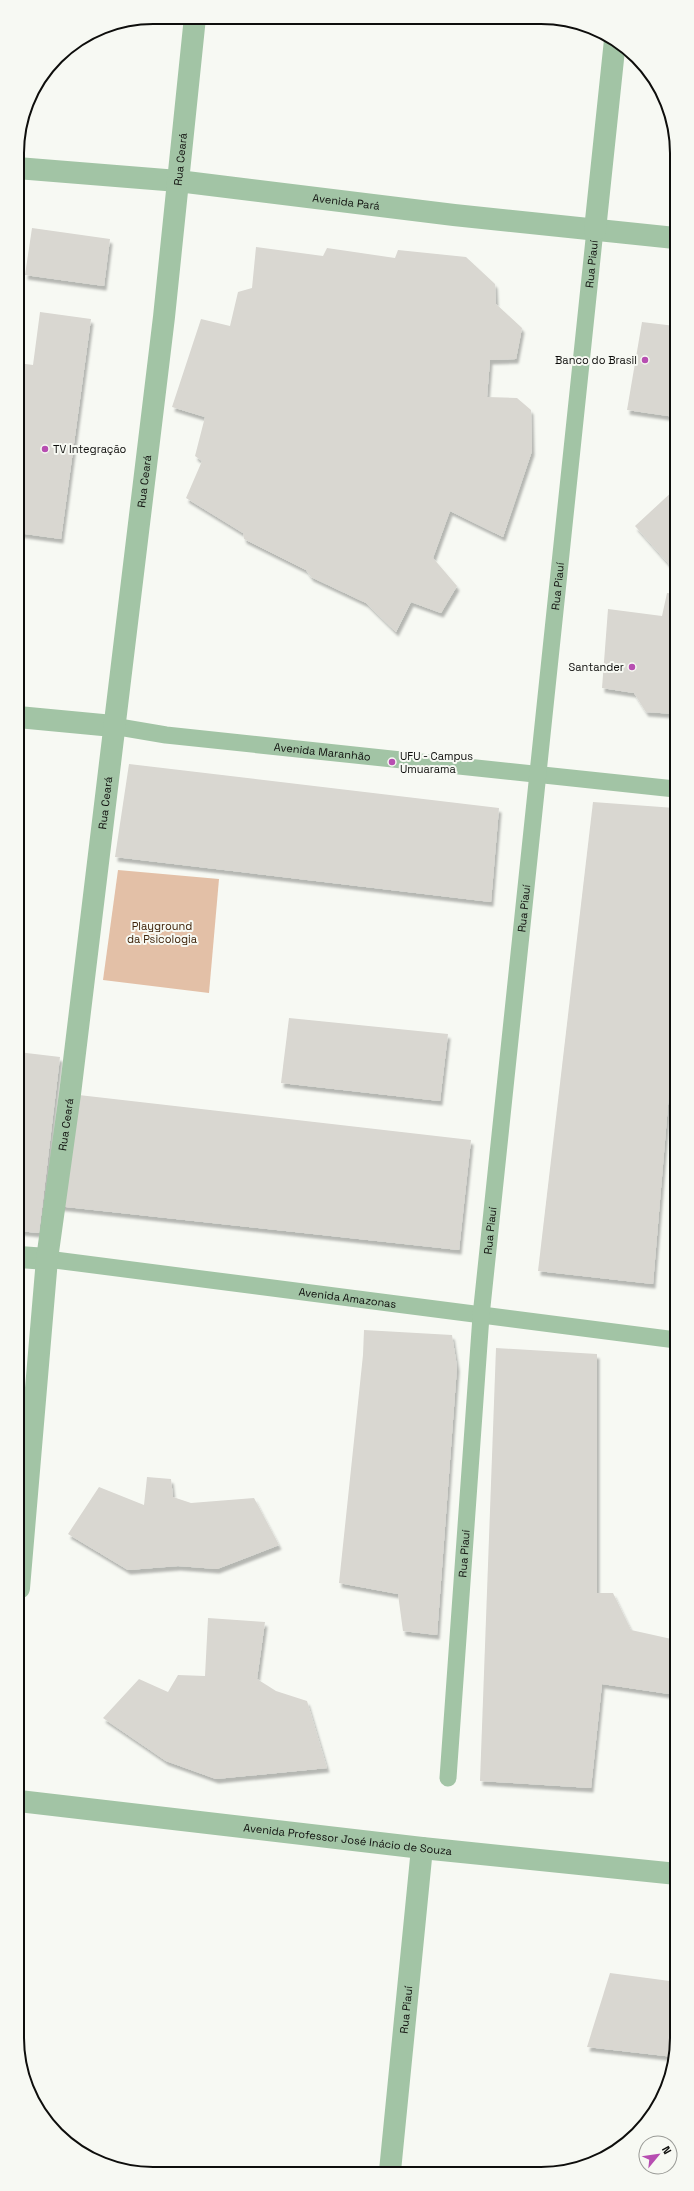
<svg xmlns="http://www.w3.org/2000/svg" width="694" height="2191" font-family="'Space Grotesk',sans-serif">
<style>
.green{fill:#e3c0a7}
.building{fill:#d9d7d1;filter:url(#shadow)}
.lines{fill:none;stroke-linecap:round;stroke-linejoin:round}
.service{stroke:#a2c4a5;stroke-width:17}
.minor{stroke:#a2c4a5;stroke-width:22}
.poi-dot{fill:#b74eb1;stroke:#f7f9f3;stroke-width:1.5}
.labels{text-anchor:middle;stroke-width:4;stroke-linejoin:round;paint-order:stroke}
.street-label{font-size:11px;fill:#0e0e0c;stroke:#f7f9f3}
.poi-label{font-size:11px;fill:#0e0e0c;stroke:#f7f9f3;text-anchor:end}
.park-label{font-size:11px;fill:#3e2208;stroke:#f7f9f3}
.rim{fill:none;stroke:#0e0e0c;stroke-width:2}
</style>
<defs>
<filter id="shadow"><feDropShadow dx="2.5" dy="4.5" stdDeviation="1" flood-color="#0004"/></filter>
</defs>
<rect width="100%" height="100%" fill="#f7f9f3"/>
<path class="green" d="M118,870L219,879L209,993L103,980Z"/>
<g class="building">
<path d="M32,228L110,239L104,286L25,275Z"/>
<path d="M256,247L323,256L327,248L395,258L398,250L466,257L495,284L496,304L522,328L516,359L490,360L487,397L517,398L531,410L532,451L503,537L450,511L433,558L457,586L441,613L411,602L396,632L366,603L311,577L306,570L244,539L243,533L186,498L202,461L195,456L205,417L172,407L201,319L230,326L238,292L252,288Z"/>
<path d="M40,312L91,319L61,539L18,533V363L33,365Z"/>
<path d="M642,322L675,326V417L627,410Z"/>
<path d="M675,489V571L635,526Z"/>
<path d="M667,593L675,594V714L646,712L634,693L602,688L608,609L662,616Z"/>
<path d="M129,764L499,808L491,902L115,857Z"/>
<path d="M593,802L675,808V1021L653,1284L538,1271Z"/>
<path d="M289,1018L448,1034L440,1101L281,1083Z"/>
<path d="M18,1052L60,1057L39,1233L19,1231Z"/>
<path d="M70,1094L471,1140L459,1250L57,1206Z"/>
<path d="M364,1330L452,1335L457,1367L437,1635L403,1631L398,1594L339,1583L363,1355Z"/>
<path d="M496,1348L597,1354V1593H613L631,1630L676,1640V1695L602,1684L591,1788L480,1781Z"/>
<path d="M147,1477L171,1479L173,1497L191,1503L254,1498L279,1545L217,1569L178,1566L128,1570L68,1534L99,1487L144,1505Z"/>
<path d="M208,1618L265,1622L257,1679L276,1691L307,1701L327,1768L216,1779L166,1761L103,1718L139,1679L168,1692L178,1675L205,1676Z"/>
<path d="M610,1973L677,1982V2046L674,2057L587,2047Z"/>
</g>
<g class="lines">
<g class="service">
<path id="s1" d="M113,726L166,735L675,789"/>
<path id="s2" d="M47,1259L676,1340"/>
<path id="s3" d="M448,1778L481,1316L595,230"/>
</g>
<g class="minor">
<path id="s4" d="M17,168L178,181L454,215L675,238"/>
<path d="M595,230L615,40"/>
<path d="M18,717L113,726"/>
<path d="M19,1257L47,1259"/>
<path id="s5" d="M19,1588L47,1259L70,1094L164,317L195,17"/>
<path id="s6" d="M19,1801L422,1848L677,1874"/>
<path id="s7" d="M390,2171L422,1848"/>
</g>
</g>
<g class="poi-dot">
<circle cx="645" cy="360" r="4"/>
<circle cx="45" cy="449" r="4"/>
<circle cx="632" cy="667" r="4"/>
<circle cx="392" cy="762" r="4"/>
</g>
<g class="labels">
<g class="street-label">
<text dy="4" stroke="none"><textPath href="#s5" startOffset="1438">Rua Ceará</textPath></text>
<text dy="4" stroke="none"><textPath href="#s4" startOffset="331">Avenida Pará</textPath></text>
<text dy="4" stroke="none"><textPath href="#s3" startOffset="1521">Rua Piauí</textPath></text>
<text dy="4" stroke="none"><textPath href="#s5" startOffset="1114">Rua Ceará</textPath></text>
<text dy="4" stroke="none"><textPath href="#s3" startOffset="1197">Rua Piauí</textPath></text>
<text dy="4" stroke="none"><textPath href="#s1" startOffset="211">Avenida Maranhão</textPath></text>
<text dy="4" stroke="none"><textPath href="#s5" startOffset="790">Rua Ceará</textPath></text>
<text dy="4" stroke="none"><textPath href="#s3" startOffset="873">Rua Piauí</textPath></text>
<text dy="4" stroke="none"><textPath href="#s5" startOffset="466">Rua Ceará</textPath></text>
<text dy="4" stroke="none"><textPath href="#s3" startOffset="549">Rua Piauí</textPath></text>
<text dy="4" stroke="none"><textPath href="#s2" startOffset="303">Avenida Amazonas</textPath></text>
<text dy="4" stroke="none"><textPath href="#s3" startOffset="225">Rua Piauí</textPath></text>
<text dy="4" stroke="none"><textPath href="#s6" startOffset="331">Avenida Professor José Inácio de Souza</textPath></text>
<text dy="4" stroke="none"><textPath href="#s7" startOffset="162">Rua Piauí</textPath></text>
</g>
<g class="poi-label">
<text x="637" y="364">Banco do Brasil</text>
<text x="53" y="453" text-anchor="start">TV Integração</text>
<text x="624" y="671">Santander</text>
<text x="400" y="760" text-anchor="start">UFU - Campus<tspan x="400" dy="13">Umuarama</tspan></text>
</g>
<g class="park-label">
<text x="162" y="930">Playground<tspan x="162" dy="13">da Psicologia</tspan></text>
</g>
</g>
<path d="M0 0H694V2191H0ZM153 24H541A129 129 0 0 1 670 153V2038A129 129 0 0 1 541 2167H153A129 129 0 0 1 24 2038V153A129 129 0 0 1 153 24Z" fill="#f7f9f3" fill-rule="evenodd"/>
<path class="rim" d="M153 24H541A129 129 0 0 1 670 153V2038A129 129 0 0 1 541 2167H153A129 129 0 0 1 24 2038V153A129 129 0 0 1 153 24Z"/>
<g transform="translate(658 2155) rotate(61)"><circle r="19" fill="#f7f9f3" stroke="#9a9b97"/>
<path d="M0-3L7 15L0 10L-7 15Z" fill="#b74eb1"/>
<text y="-6" font-size="11" font-weight="bold" text-anchor="middle" fill="#0e0e0c">N</text>
</g>
</svg>
